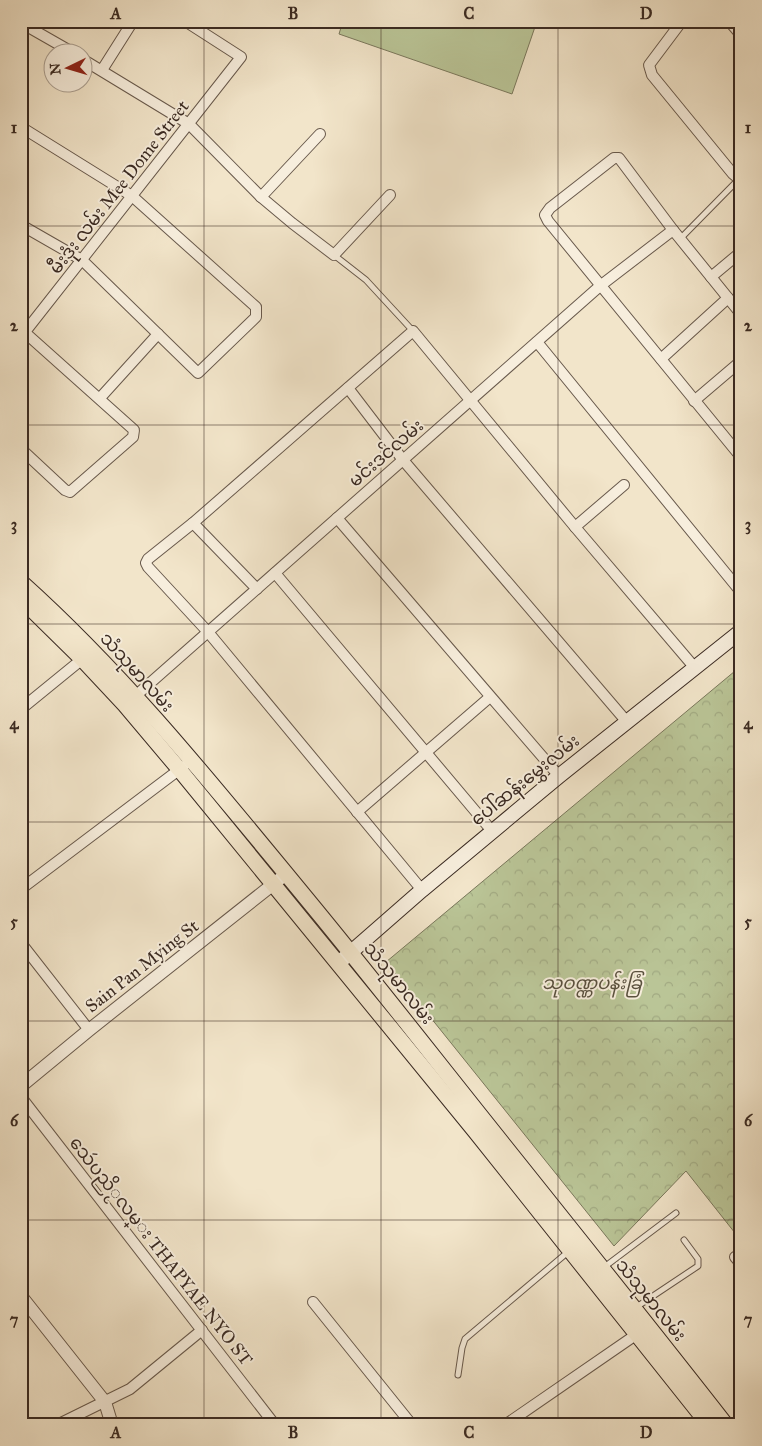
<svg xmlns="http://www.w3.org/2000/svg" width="762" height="1446" font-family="'IM FELL Great Primer','Noto Sans Myanmar',serif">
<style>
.grass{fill:#bac597;stroke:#7a785c}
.park{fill:url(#park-crowns);stroke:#7a785c}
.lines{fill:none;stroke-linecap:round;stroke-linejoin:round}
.service-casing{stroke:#68594c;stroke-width:7}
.minor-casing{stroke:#68594c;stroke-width:12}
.tertiary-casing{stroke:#68594c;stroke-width:14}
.secondary-casing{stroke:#3a2a22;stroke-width:16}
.primary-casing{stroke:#3a2a22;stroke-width:17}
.service{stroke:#f7eedd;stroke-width:5}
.minor{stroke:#f7eedd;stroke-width:10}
.tertiary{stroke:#f7eedd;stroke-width:12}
.secondary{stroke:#f7eedd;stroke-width:14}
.primary{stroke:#f2e5ca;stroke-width:15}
.grid{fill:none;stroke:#3a2a22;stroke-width:1;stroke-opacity:0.55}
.labels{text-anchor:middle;stroke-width:4;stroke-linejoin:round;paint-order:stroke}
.street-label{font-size:18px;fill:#3a2a22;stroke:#f7eedd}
.park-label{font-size:18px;font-style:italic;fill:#5a513f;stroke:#f7eedd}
.neatline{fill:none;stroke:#3a2a22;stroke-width:2}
.grid-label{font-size:16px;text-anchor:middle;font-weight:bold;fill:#3a2a22}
</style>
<defs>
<pattern id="park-crowns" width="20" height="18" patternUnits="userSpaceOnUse" patternTransform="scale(1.25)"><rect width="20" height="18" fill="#bac597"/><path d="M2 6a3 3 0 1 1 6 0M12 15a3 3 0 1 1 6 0" fill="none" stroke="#a1a982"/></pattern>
</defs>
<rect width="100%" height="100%" fill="#f2e5ca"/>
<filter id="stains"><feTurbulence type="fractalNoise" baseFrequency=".004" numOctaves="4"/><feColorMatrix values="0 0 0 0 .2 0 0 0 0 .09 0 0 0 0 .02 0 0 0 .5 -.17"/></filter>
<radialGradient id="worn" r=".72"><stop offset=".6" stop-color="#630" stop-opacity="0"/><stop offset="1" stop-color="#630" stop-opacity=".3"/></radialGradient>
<path class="grass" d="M343,21H537L512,94L339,34Z"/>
<path class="park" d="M741,666V1226L735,1233L686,1171L614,1246L386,962Z"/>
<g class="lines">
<g class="service-casing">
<g id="service">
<path d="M680,239L739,179"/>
<path d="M334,255L366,280L413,331"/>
<path d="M603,1268L676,1213"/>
<path d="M635,1308L698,1266V1259L684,1240"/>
<path d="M458,1375L462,1348L465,1339L568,1252"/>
</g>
</g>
<g class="minor-casing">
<g id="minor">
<path d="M21,21L23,24L72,52"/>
<path d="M682,21L649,65L652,75L733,174L739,179H741"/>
<path d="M729,21L741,35"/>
<path d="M82,59L189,124L261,197L292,223L334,255L390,195"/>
<path d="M102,70L133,21"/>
<path d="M21,127L132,196L256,307V317L198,373L82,260L21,225"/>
<path d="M261,197L320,134"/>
<path d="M711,277L741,252"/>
<path d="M741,314L673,230L619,158H614L550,208L545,215L548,221L741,457"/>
<path d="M21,329L134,430L133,437L70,492L65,490L21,449"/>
<path d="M21,337L241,57L185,21"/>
<path d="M537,342L741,592"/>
<path d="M661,359L728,298"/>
<path d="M348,388L403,460L627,722"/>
<path d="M100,398L158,334"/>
<path d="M694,401L741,361"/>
<path d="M337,518L559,776"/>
<path d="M193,523L257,589"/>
<path d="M575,527L624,485"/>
<path d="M275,573L492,831"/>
<path d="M132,699L600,286L673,230"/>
<path d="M21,709L86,656"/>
<path d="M357,812L490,697"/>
<path d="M21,889L184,766"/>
<path d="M422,890L208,632L148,567L146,563L148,559L193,523L413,331L575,527L695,668"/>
<path d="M21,943L89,1030"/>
<path d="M21,1097L275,1425"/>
<path d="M735,1257L741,1264"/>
<path d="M313,1302L412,1425"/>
<path d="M57,1425L130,1389L202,1330"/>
<path d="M505,1425L640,1332"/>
</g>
</g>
<g class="tertiary-casing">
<g id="tertiary">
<path d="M21,1086L89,1030L281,878"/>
<path d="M21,1296L105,1402L112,1425"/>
</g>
</g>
<g class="secondary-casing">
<path id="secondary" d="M342,960L422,890L559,776L741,631"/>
</g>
<g class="primary-casing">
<g id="primary">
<path d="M21,582C127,677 216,789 306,898C372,978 435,1059 499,1139C575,1234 651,1329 726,1425"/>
<path d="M21,599L82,659L125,705L179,769L475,1131L709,1425"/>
</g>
</g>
<use href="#service" class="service"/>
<use href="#minor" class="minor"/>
<use href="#tertiary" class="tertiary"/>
<use href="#secondary" class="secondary"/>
<use href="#primary" class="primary"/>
</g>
<path class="grid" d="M204,21V1425M381,21V1425M558,21V1425M21,226H741M21,425H741M21,624H741M21,822H741M21,1021H741M21,1220H741"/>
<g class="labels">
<g class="street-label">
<text transform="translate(119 187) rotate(-52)" y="6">မီးဒုံး လမ်း Mee Dome Street</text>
<text transform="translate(386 453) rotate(-41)" y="6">မင်းဒင်လမ်း</text>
<text transform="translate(137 672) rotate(48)" y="6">သံသုမာလမ်း</text>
<text transform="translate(525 780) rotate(-39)" y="6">ပေါ်ဆန်းမွှေးလမ်း</text>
<text transform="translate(142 966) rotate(-38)" y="6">Sain Pan Mying St</text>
<text transform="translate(399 983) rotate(51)" y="6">သံသုမာလမ်း</text>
<text transform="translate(161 1251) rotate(52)" y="6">သေဴပညိႂလမ္း THAPYAE NYO ST</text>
<text transform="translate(651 1300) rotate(51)" y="6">သံသုမာလမ်း</text>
</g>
<g class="park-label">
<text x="592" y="989">သုဝဏ္ဏပန်းခြံ</text>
</g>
</g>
<rect width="762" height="1446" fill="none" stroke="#f2e5ca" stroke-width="55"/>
<g transform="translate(68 68) rotate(265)"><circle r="24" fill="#f7eedd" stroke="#aba092"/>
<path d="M0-4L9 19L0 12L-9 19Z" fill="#8f2418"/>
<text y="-8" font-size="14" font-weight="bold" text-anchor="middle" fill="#3a2a22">N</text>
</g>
<rect x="28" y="28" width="706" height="1390" class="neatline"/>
<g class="grid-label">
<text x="116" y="19">A</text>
<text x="293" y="19">B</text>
<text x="469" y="19">C</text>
<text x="646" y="19">D</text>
<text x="14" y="133">1</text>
<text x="748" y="133">1</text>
<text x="14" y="331">2</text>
<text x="748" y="331">2</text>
<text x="14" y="530">3</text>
<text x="748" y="530">3</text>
<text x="14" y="729">4</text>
<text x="748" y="729">4</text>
<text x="14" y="927">5</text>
<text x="748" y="927">5</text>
<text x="14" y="1126">6</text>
<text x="748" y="1126">6</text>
<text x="14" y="1325">7</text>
<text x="748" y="1325">7</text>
<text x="116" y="1438">A</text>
<text x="293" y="1438">B</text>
<text x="469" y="1438">C</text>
<text x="646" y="1438">D</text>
</g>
<rect width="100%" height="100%" filter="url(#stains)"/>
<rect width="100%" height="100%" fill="url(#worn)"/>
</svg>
